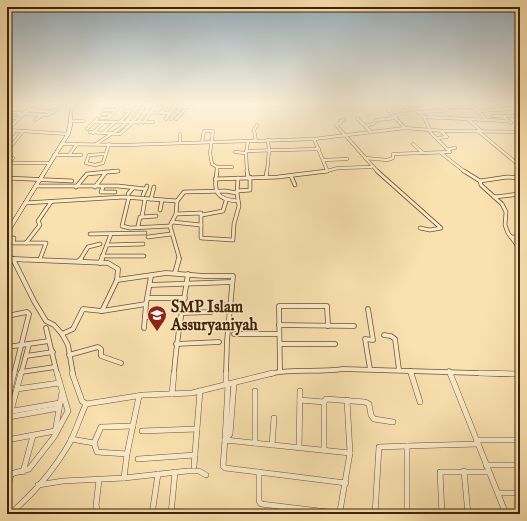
<svg xmlns="http://www.w3.org/2000/svg" width="527" height="521" font-family="'IM FELL English',serif">
<style>
.lines{fill:none;stroke-linecap:round;stroke-linejoin:round}
.minor-far3-casing{stroke:#6e5432;stroke-width:3.5}
.minor-far2-casing{stroke:#6e5432;stroke-width:4.5}
.minor-far1-casing{stroke:#6e5432;stroke-width:5.5}
.minor-casing{stroke:#6e5432;stroke-width:6}
.secondary-casing{stroke:#3f2408;stroke-width:1}
.minor-far3{stroke:#fceccc;stroke-width:2.5}
.minor-far2{stroke:#fceccc;stroke-width:3}
.minor-far1{stroke:#fceccc;stroke-width:4}
.minor{stroke:#fceccc;stroke-width:5}
.secondary{fill:#fceccc;fill-rule:evenodd}
.labels{text-anchor:middle;stroke-width:3;stroke-linejoin:round;paint-order:stroke}
.poi-label{font-size:16px;font-weight:bold;fill:#3f2408;stroke:#fceccc;text-anchor:start}
</style>
<rect width="100%" height="100%" fill="#fae2b0"/>
<filter id="stains"><feTurbulence type="fractalNoise" baseFrequency=".005" numOctaves="4"/><feColorMatrix values="0 0 0 0 .2 0 0 0 0 .09 0 0 0 0 .02 0 0 0 .5 -.17"/></filter>
<radialGradient id="worn" r=".72"><stop offset=".6" stop-color="#630" stop-opacity="0"/><stop offset="1" stop-color="#630" stop-opacity=".3"/></radialGradient>
<g class="lines">
<g class="minor-far3-casing">
<g id="minor-far3">
<path d="M129,103L141,104"/>
<path d="M243,103H254"/>
<path d="M256,103L282,106L284,103"/>
<path d="M480,103L471,105L487,120"/>
<path d="M490,103L499,109"/>
<path d="M497,103L506,105L516,104L515,103"/>
<path d="M7,105L34,104"/>
<path d="M399,105L388,110L405,128"/>
<path d="M101,106H120"/>
<path d="M410,106L420,105"/>
<path d="M188,107L193,103"/>
<path d="M27,110L54,112"/>
<path d="M33,110L41,103"/>
<path d="M105,110H116"/>
<path d="M125,111H130L120,122H153"/>
<path d="M478,111L512,109"/>
<path d="M140,112L170,113L175,106"/>
<path d="M418,112L443,111C450,105 464,107 473,107"/>
<path d="M7,113H21L19,115"/>
<path d="M161,113L166,106L191,107"/>
<path d="M22,114L48,115L60,107L73,106"/>
<path d="M102,114H112"/>
<path d="M395,116L403,113V111L415,109"/>
<path d="M493,116H503"/>
<path d="M424,117L468,119"/>
<path d="M7,118H16"/>
<path d="M101,118H108L124,103"/>
<path d="M357,118L371,132"/>
<path d="M166,119L170,113"/>
<path d="M171,119L181,107"/>
<path d="M176,119L187,107"/>
<path d="M35,120L41,116"/>
<path d="M344,120L340,121L341,123L336,125L378,172"/>
<path d="M71,121H83"/>
<path d="M95,122H120"/>
<path d="M144,122L157,103"/>
<path d="M138,123L150,105"/>
<path d="M511,123L503,116H520"/>
<path d="M7,124H13"/>
<path d="M365,126L373,124L377,120L396,118"/>
<path d="M87,129L97,119"/>
<path d="M7,130L68,134"/>
<path d="M7,130L35,103"/>
<path d="M478,131L520,166"/>
<path d="M481,131L468,119L508,121"/>
<path d="M90,132L120,134L132,123L145,105"/>
<path d="M93,133L104,122"/>
<path d="M103,133L115,122"/>
<path d="M180,134V142"/>
<path d="M437,138L447,137L441,131"/>
<path d="M314,139L327,170"/>
<path d="M7,141L15,131"/>
<path d="M256,141L254,130L257,125"/>
<path d="M202,142L204,131H213L210,153L212,164L217,167V172"/>
<path d="M61,144L125,145L314,139L405,128L444,131L520,132"/>
<path d="M96,144L122,127L141,103"/>
<path d="M413,144L423,153"/>
<path d="M449,149L455,148"/>
<path d="M8,150L23,131"/>
<path d="M246,151L319,149"/>
<path d="M235,152L246,153"/>
<path d="M441,153L465,172"/>
<path d="M105,154L89,155L86,163L95,165L103,163L109,144"/>
<path d="M54,155H81"/>
<path d="M69,155L77,144"/>
<path d="M365,158L387,160L393,158V154L450,152L431,133L424,117L421,114L408,104L397,103"/>
<path d="M324,160L347,159"/>
<path d="M7,163H49"/>
<path d="M8,163L13,158"/>
<path d="M217,167H232"/>
<path d="M112,172L118,171"/>
<path d="M247,172L246,153L248,141"/>
<path d="M267,172L269,151L268,140"/>
<path d="M323,172L338,168L371,167"/>
</g>
</g>
<g class="minor-far2-casing">
<g id="minor-far2">
<path d="M217,171C213,191 216,200 238,201"/>
<path d="M247,171L248,178"/>
<path d="M377,171L441,228L430,230L420,228"/>
<path d="M464,171L480,181L481,185L502,204L506,212L505,225L508,233L520,249"/>
<path d="M291,176L295,185"/>
<path d="M266,177L267,171"/>
<path d="M7,178L72,181"/>
<path d="M215,179L278,177L327,171"/>
<path d="M480,181L507,177L520,178"/>
<path d="M36,186H118L145,189"/>
<path d="M76,187L87,174L118,171"/>
<path d="M95,187L106,172"/>
<path d="M103,187L101,192H115"/>
<path d="M237,191L250,190V177"/>
<path d="M128,194L133,188"/>
<path d="M143,195L147,186"/>
<path d="M129,197L122,226L130,228L170,226"/>
<path d="M494,197L520,194"/>
<path d="M151,199L154,187"/>
<path d="M25,203L124,197L177,201"/>
<path d="M160,210L162,200"/>
<path d="M176,214L201,213V225"/>
<path d="M202,215L223,211L226,201"/>
<path d="M142,217L156,216"/>
<path d="M172,222L201,225V238L233,240L234,224L239,206L237,193L238,178"/>
<path d="M138,226L140,217H142L145,199"/>
<path d="M90,234L145,233"/>
<path d="M148,237L171,234"/>
<path d="M511,237H520"/>
<path d="M7,238H14L13,243H46L40,259"/>
<path d="M26,243L40,225L38,221L51,202"/>
<path d="M107,245L143,244"/>
<path d="M7,252L13,260"/>
<path d="M102,256H144"/>
<path d="M13,259L26,260"/>
<path d="M80,260L88,247L100,244"/>
<path d="M101,260L111,234"/>
<path d="M178,260L179,257L170,226L176,214L177,201L184,192L225,191L237,193"/>
</g>
</g>
<g class="minor-far1-casing">
<g id="minor-far1">
<path d="M13,259L34,301L46,321L54,325L62,334L68,345L73,374"/>
<path d="M13,259L108,263L118,269L117,280L166,273L204,276H233L227,341L226,374"/>
<path d="M79,261L81,259"/>
<path d="M100,263L102,259"/>
<path d="M175,273L179,259"/>
<path d="M150,285L232,282"/>
<path d="M148,298H185"/>
<path d="M368,309L373,340L365,339L370,369"/>
<path d="M102,311L146,304L151,276"/>
<path d="M183,313L211,312L218,305L231,306"/>
<path d="M7,316L27,312L29,314L14,374"/>
<path d="M145,317L161,318"/>
<path d="M279,325L354,326"/>
<path d="M46,328L57,374"/>
<path d="M144,328L146,304"/>
<path d="M62,334L73,329L83,309L102,311L117,280"/>
<path d="M234,334H279"/>
<path d="M384,335L391,336L395,339L399,370"/>
<path d="M176,344L219,342"/>
<path d="M280,344H335"/>
<path d="M7,347L49,341"/>
<path d="M69,355L98,347L101,349V356L121,363"/>
<path d="M26,356L53,352"/>
<path d="M280,371L279,306H327L328,326"/>
<path d="M410,371L411,374"/>
<path d="M449,371L450,374"/>
<path d="M21,372L55,367"/>
<path d="M21,374L29,344"/>
<path d="M174,374C176,340 183,307 188,274"/>
<path d="M269,374C293,368 318,373 343,369L509,374"/>
</g>
</g>
<g class="minor-casing">
<g id="minor">
<path d="M72,373L82,401L86,404L143,395L192,393L273,373"/>
<path d="M411,373L420,402"/>
<path d="M450,373L506,514"/>
<path d="M479,373L520,374"/>
<path d="M226,385V373"/>
<path d="M228,385L225,440L230,434L234,383"/>
<path d="M17,389L59,383"/>
<path d="M255,391V443"/>
<path d="M172,394L174,373"/>
<path d="M300,400L324,402"/>
<path d="M7,402L14,373"/>
<path d="M7,412L60,403"/>
<path d="M9,417L59,408"/>
<path d="M7,426L21,373"/>
<path d="M142,431L197,429"/>
<path d="M55,433L62,392"/>
<path d="M71,439L94,443"/>
<path d="M7,440L55,431"/>
<path d="M477,440H520"/>
<path d="M272,445L274,418"/>
<path d="M299,448L300,391"/>
<path d="M324,450V402L326,399L365,402L369,404L371,415L374,419L393,422"/>
<path d="M127,454L97,452L94,443L101,427L133,426"/>
<path d="M138,459L195,455"/>
<path d="M486,465H520"/>
<path d="M194,466L200,391"/>
<path d="M464,471L468,514"/>
<path d="M23,472L33,436"/>
<path d="M259,472V501L261,504L336,513L340,511L350,453L347,400"/>
<path d="M7,475L29,469L54,437L68,411L57,373"/>
<path d="M124,478L127,454L139,396"/>
<path d="M99,480L96,506L99,514"/>
<path d="M346,483L225,468L223,466L225,440L350,453"/>
<path d="M38,485L63,481L124,478L187,471H199L206,475"/>
<path d="M7,489L11,475"/>
<path d="M499,493H520"/>
<path d="M10,514C33,494 54,470 69,444C76,431 80,417 86,404"/>
<path d="M152,514L158,474"/>
<path d="M171,514L175,472"/>
<path d="M375,514L379,447L407,446"/>
<path d="M407,514V446L478,444"/>
<path d="M442,514L440,472H488"/>
</g>
</g>
<g class="secondary-casing">
<path id="secondary" d="M71,103H73L72,126L70,134L9,233L7,234V229L66,134L68,126Z"/>
</g>
<use href="#minor-far3" class="minor-far3"/>
<use href="#minor-far2" class="minor-far2"/>
<use href="#minor-far1" class="minor-far1"/>
<use href="#minor" class="minor"/>
<use href="#secondary" class="secondary"/>
</g>
<linearGradient id="sky" x2="0" y2="1"><stop stop-color="#95acbb"/><stop offset="0.59" stop-color="#fdf2db"/><stop offset="1" stop-color="#fdf2db" stop-opacity="0"/></linearGradient>
<rect width="527" height="176" fill="url(#sky)"/>
<defs>
<g id="school-pin" transform="scale(1)"><path d="M0 17L-7.5 6A9.5 9.5 0 1 1 7.5 6Z" fill="#8f2418" stroke="#fceccc"/><path d="M0-5L7-2L0 1L-7-2ZM-4 1L0 2.5L4 1V4Q0 6-4 4Z" fill="#fff"/></g>
</defs>
<g fill-rule="evenodd">
<use href="#school-pin" x="157" y="315"/>
</g>
<g class="labels">
<g class="poi-label">
<text x="171" y="312">SMP Islam<tspan x="171" dy="18">Assuryaniyah</tspan></text>
</g>
</g>
<rect width="527" height="521" fill="none" stroke="#fae2b0" stroke-width="24"/>
<rect x="8" y="8" width="511" height="505" fill="none" stroke="#3f2408" stroke-width="2"/>
<rect x="12" y="12" width="503" height="497" fill="none" stroke="#3f2408"/>
<rect width="100%" height="100%" filter="url(#stains)"/>
<rect width="100%" height="100%" fill="url(#worn)"/>
</svg>
